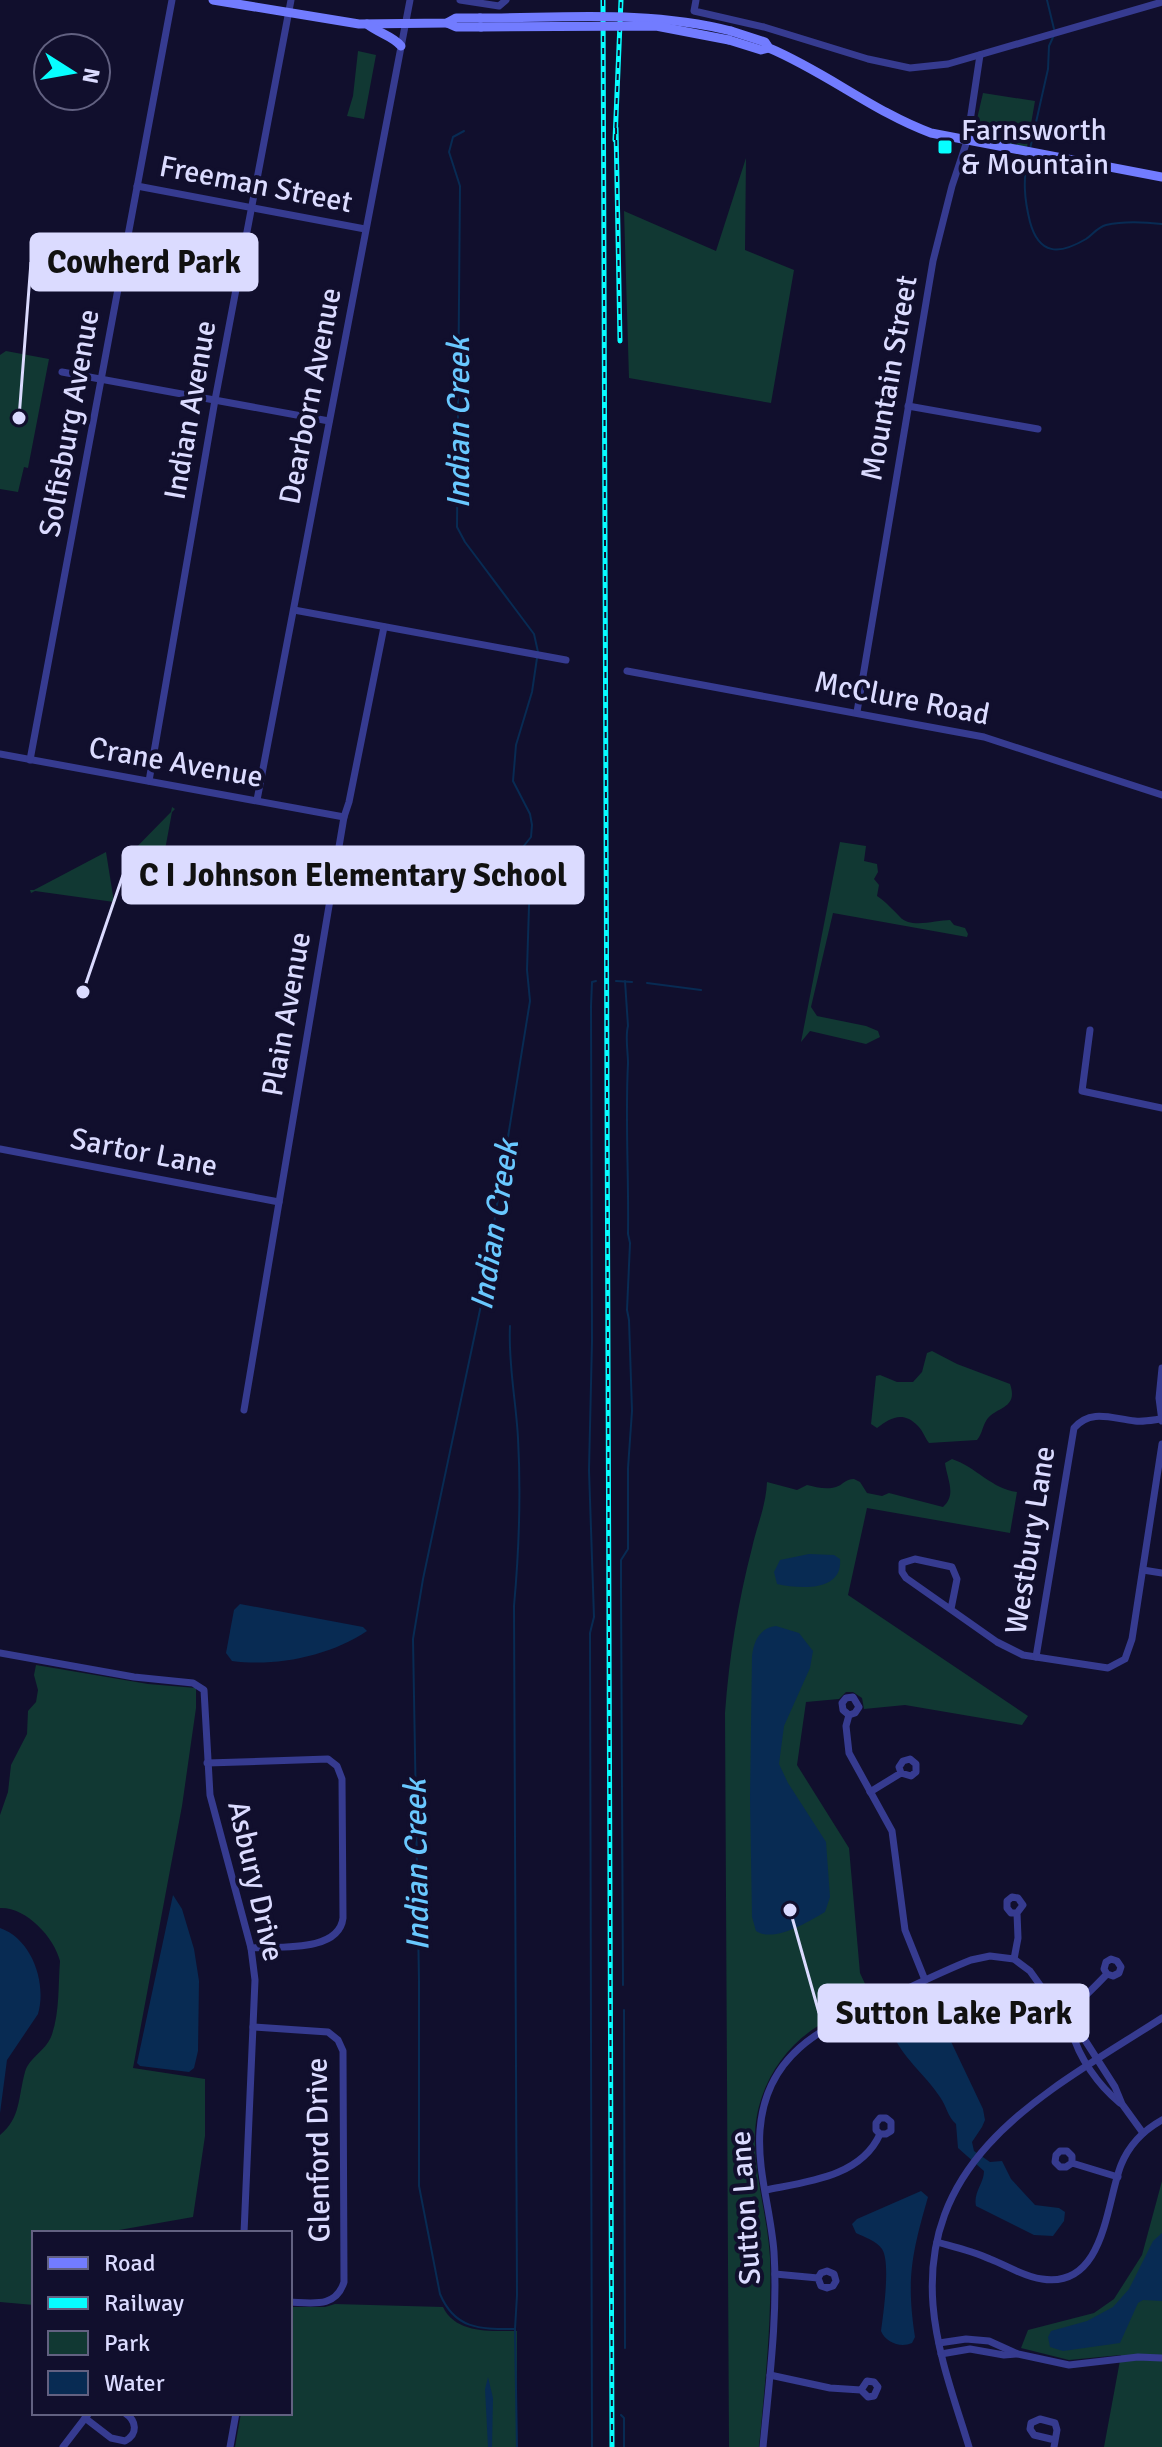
<svg xmlns="http://www.w3.org/2000/svg" width="1162" height="2447" font-family="Signika,sans-serif">
<style>
.green{fill:#113833}
.water{fill:#082b53}
.lines{fill:none;stroke-linecap:round;stroke-linejoin:round}
.stream{stroke:#082b53;stroke-width:2}
.street{stroke:#363b90;stroke-width:7}
.secondary{stroke:#727cff;stroke-width:9}
.rail-casing{stroke:#07feff;stroke-width:5}
.rail{stroke:#110f2d;stroke-width:2;stroke-dasharray:6;stroke-linecap:butt}
.secondary-bridge{stroke:#727cff;stroke-width:9}
.poi-dot{fill:#07feff;stroke:#110f2d;stroke-width:3}
.labels{text-anchor:middle;stroke-width:8;stroke-linejoin:round;paint-order:stroke}
.poi-label{font-size:30px;fill:#dbdbff;stroke:#110f2d;text-anchor:start}
.street-label{font-size:30px;fill:#dbdbff;stroke:#110f2d}
.water-label{font-size:32px;font-style:italic;fill:#69c8ff;stroke:#110f2d}
.leader{fill:none;stroke:#dbdbff;stroke-width:3}
.callout-dot{fill:#dbdbff;stroke:#110f2d;stroke-width:3}
.callout{fill:#dbdbff;stroke:#dbdbff;stroke-width:3}
.callout-label{font-size:32px;text-anchor:middle;font-weight:bold;fill:#111}
</style>
<rect width="100%" height="100%" fill="#110f2d"/>
<g class="green">
<path d="M358,51L376,55L364,119L347,116L353,96Z"/>
<path d="M983,93L1035,101L1027,147L1001,142L979,131L977,119Z"/>
<path d="M746,158L745,250L794,270L771,403L629,378L624,211L716,251Z"/>
<path d="M6,351L49,359L28,468L24,467L18,492L0,489V355Z"/>
<path d="M172,807L175,809L172,812L160,877L138,870L124,860L171,812Z"/>
<path d="M840,842L866,846L864,861L877,864L878,872L874,879L879,885L877,896C887,903 892,909 900,917C911,929 936,920 950,920L954,925L965,928L968,934L967,937L833,913L811,1007L817,1016L866,1026L878,1031L880,1037L866,1044L810,1031L801,1042Z"/>
<path d="M106,852L114,902L35,891L31,893L30,890H34Z"/>
<path d="M932,1351L957,1364L1010,1384C1019,1410 995,1406 986,1421C982,1428 982,1434 977,1440L929,1443C925,1438 923,1431 918,1426C903,1410 890,1418 877,1428L871,1424L876,1376L880,1375L897,1382H913L922,1372L927,1353Z"/>
<path d="M952,1459C976,1467 992,1489 1017,1492L1010,1533L867,1508L848,1595L1028,1716L1022,1725L905,1705L864,1709L862,1698L853,1692H846L839,1699L806,1702L797,1765L849,1848L860,1973L872,1999C854,2008 834,2015 818,2026C778,2051 753,2096 755,2144C756,2182 768,2220 770,2258C772,2322 765,2384 759,2447H729L725,1713C729,1657 738,1602 752,1548C757,1525 766,1506 767,1482L797,1490L807,1485C815,1487 827,1490 836,1487C843,1485 845,1479 854,1479L860,1482L867,1493L882,1496L889,1493L943,1507C957,1495 947,1479 945,1463Z"/>
<path d="M36,1665L148,1684L196,1688V1708L182,1806L133,2068L205,2079V2136L193,2217L102,2233H34V2305L0,2302V2135C21,2118 18,2097 25,2072C29,2058 45,2051 51,2037C60,2014 58,1985 60,1961C54,1937 26,1907 0,1908V1815L8,1792L11,1765L27,1734L28,1711L36,1702L38,1690L34,1675Z"/>
<path d="M1162,2181V2447H1104L1121,2355L1069,2360L1021,2348L1028,2330L1094,2313L1114,2299L1142,2255Z"/>
<path d="M335,2304L443,2307C456,2334 491,2331 517,2331V2447H235L241,2413H290V2307H325Z"/>
</g>
<g class="water">
<path d="M809,1554L834,1555L840,1559C843,1592 800,1589 777,1584L774,1572L780,1560Z"/>
<path d="M240,1604L363,1627L367,1631C330,1656 276,1667 232,1661L226,1653L234,1610Z"/>
<path d="M776,1626L799,1633L813,1651L810,1668L784,1726L779,1764L788,1783L826,1842L830,1897L825,1912C808,1922 774,1943 756,1931L752,1917L750,1798L752,1656C754,1640 760,1628 776,1626Z"/>
<path d="M173,1895L182,1909L194,1949L199,1981L198,2051L194,2068L189,2072L140,2066L137,2063Z"/>
<path d="M0,1928C32,1939 47,1983 38,2014L7,2060L0,2113Z"/>
<path d="M921,2003H927L936,2010L983,2109L985,2120L982,2127L972,2142L974,2151L990,2162L1002,2161L1011,2179L1035,2205L1059,2208L1065,2212L1064,2221L1053,2236L1034,2235L976,2206C973,2193 984,2183 984,2171L958,2148L956,2124C947,2116 947,2107 940,2097C924,2073 901,2057 891,2030L896,2013Z"/>
<path d="M921,2191L928,2197C912,2253 906,2279 915,2337L912,2343C901,2348 886,2343 881,2331C883,2316 891,2262 882,2249C877,2241 864,2237 856,2233L852,2224L857,2219Z"/>
<path d="M1162,2233V2301L1143,2300L1138,2303L1120,2343L1063,2351L1050,2347L1048,2337L1051,2331L1087,2321L1113,2307L1129,2289L1153,2241Z"/>
<path d="M488,2377L493,2398L492,2447H488L485,2389Z"/>
</g>
<g class="lines">
<g class="stream">
<path d="M1047,0L1054,29"/>
<path d="M464,131L453,137L449,152L460,186L457,527L465,542L534,634L538,652"/>
<path d="M1030,149L1048,69L1049,46L1054,35"/>
<path d="M1028,155C1023,180 1024,198 1030,222C1039,255 1059,255 1086,239C1093,234 1098,227 1106,225C1123,221 1145,222 1162,224"/>
<path d="M616,981L632,982"/>
<path d="M647,983L701,990"/>
<path d="M510,1326C508,1364 516,1400 518,1438C521,1493 519,1551 514,1606L517,2295L515,2329C481,2329 455,2330 440,2294L419,2186V1981L413,1639L423,1579L480,1310L530,1001L527,970L530,874L521,861L523,847L531,837L532,825L530,814L513,781L516,745L532,692L537,658"/>
<path d="M623,1985L621,1587V1560L628,1549V1468L632,1411L629,1320L627,1310L630,1243L628,1234C629,1176 625,1121 628,1063C628,1052 625,1036 628,1026L625,981"/>
<path d="M624,2010L625,2348"/>
<path d="M515,2329L517,2447"/>
<path d="M621,2415L624,2418V2447"/>
<path d="M592,2447L590,1633L594,1617L589,1470L592,1341L591,1006L592,982L596,981"/>
</g>
<g class="street">
<path d="M460,0L499,6L506,0"/>
<path d="M696,0L694,11L764,27L868,59L910,68L948,64L1162,2"/>
<path d="M137,186L365,229"/>
<path d="M62,372L329,421"/>
<path d="M908,406L1038,429"/>
<path d="M294,610L566,660"/>
<path d="M627,671L984,737L1162,795"/>
<path d="M857,712L933,261L952,186L967,141L980,55"/>
<path d="M0,754L344,817"/>
<path d="M30,760L172,0"/>
<path d="M149,781L215,400L291,0"/>
<path d="M257,800L410,0"/>
<path d="M1090,1030L1082,1091L1162,1108"/>
<path d="M0,1149L279,1202"/>
<path d="M244,1410L344,817L349,802L384,627"/>
<path d="M1162,1421L1159,1398L1162,1368"/>
<path d="M1143,1570L1162,1573"/>
<path d="M951,1609L957,1579L952,1567L915,1559L902,1563V1572L906,1578L997,1642L1023,1655L1108,1668L1125,1659L1132,1639L1162,1444"/>
<path d="M0,1653L134,1677L193,1683L204,1690L210,1795L251,1948L255,1980L244,2233"/>
<path d="M1036,1657L1074,1428C1091,1408 1113,1419 1135,1421C1144,1422 1153,1420 1161,1419"/>
<path d="M849,1715L843,1710L842,1703L846,1698L853,1697L859,1707L855,1713L849,1715L846,1726L849,1753L892,1831L905,1930L925,1980"/>
<path d="M207,1763L328,1759L337,1766L342,1779L343,1918C339,1953 277,1946 251,1948"/>
<path d="M870,1792L901,1773L911,1776L916,1772V1764L910,1759L903,1761L899,1767L901,1773"/>
<path d="M1014,1959L1018,1938L1017,1913L1023,1905L1018,1898L1012,1897L1007,1901V1908L1011,1913H1017"/>
<path d="M253,2027L328,2032L338,2040L343,2051L344,2282C336,2308 313,2303 290,2302"/>
<path d="M1030,2029L1023,2021L1015,2024L1013,2030L1017,2037L1025,2038L1030,2029C1061,2022 1086,1996 1107,1974L1113,1976L1119,1973L1121,1967L1117,1961L1111,1959L1106,1962L1104,1969L1107,1974"/>
<path d="M1072,2031C1078,2057 1099,2086 1120,2103"/>
<path d="M1072,2163V2156L1067,2151H1060L1056,2155L1055,2162L1060,2167H1066L1072,2163L1118,2177"/>
<path d="M766,2190C806,2182 861,2177 880,2134H886L891,2131V2122L886,2118H880L876,2123V2130L880,2134"/>
<path d="M937,2242C955,2247 973,2251 990,2259C1006,2265 1024,2277 1042,2279C1105,2289 1106,2203 1121,2165C1129,2145 1144,2130 1162,2120"/>
<path d="M775,2274L818,2278L821,2273L827,2271L834,2274L836,2281L833,2286L827,2288L821,2286L818,2278"/>
<path d="M939,2343L966,2339L989,2341L1018,2354L1069,2365L1138,2357L1162,2358"/>
<path d="M941,2354L970,2349L1004,2355L1016,2354"/>
<path d="M770,2375L830,2388L861,2390L868,2397L874,2396L878,2387L874,2382L867,2381L861,2390"/>
<path d="M85,2418L111,2438L125,2441C138,2434 137,2421 125,2413"/>
<path d="M63,2447L89,2413"/>
<path d="M230,2447L236,2413"/>
<path d="M763,2447C769,2382 778,2317 774,2252C771,2211 757,2171 760,2130C766,2051 825,2027 887,1998C915,1985 943,1971 971,1960L990,1956L1014,1959L1030,1971L1072,2030L1083,2037L1115,2087L1122,2104L1143,2133"/>
<path d="M969,2447C955,2401 937,2354 933,2305C921,2152 1052,2089 1162,2018"/>
<path d="M1054,2447L1057,2430L1055,2423L1040,2419L1031,2423L1030,2429L1034,2435L1055,2440"/>
</g>
<g class="secondary">
<path d="M213,0L359,24L447,23L456,18H480"/>
<path d="M447,23L456,27H481"/>
<path d="M367,24C378,33 393,36 401,46"/>
<path d="M731,31L765,42L769,48C826,72 874,112 931,133L1162,177"/>
<path d="M729,40L761,50L769,48"/>
</g>
<g class="rail-casing">
<g id="rail">
<path d="M603,0L612,2447"/>
<path d="M616,128L620,341"/>
<path d="M615,140L621,0"/>
</g>
</g>
<use href="#rail" class="rail"/>
<g class="secondary-bridge">
<path d="M480,18C564,18 650,10 731,31"/>
<path d="M481,27L656,26L729,40"/>
</g>
</g>
<rect class="poi-dot" x="937" y="139" width="16" height="16" rx="4"/>
<g class="labels">
<g class="poi-label">
<text x="961" y="140">Farnsworth<tspan x="961" dy="34">&amp; Mountain</tspan></text>
</g>
<g class="street-label">
<text transform="translate(256 184) rotate(11)" y="10">Freeman Street</text>
<text transform="translate(889 378) rotate(-80)" y="10">Mountain Street</text>
<text transform="translate(310 396) rotate(-79)" y="10">Dearborn Avenue</text>
<text transform="translate(190 410) rotate(-80)" y="10">Indian Avenue</text>
<text transform="translate(69 423) rotate(-80)" y="10">Solfisburg Avenue</text>
<text transform="translate(902 698) rotate(11)" y="10">McClure Road</text>
<text transform="translate(176 762) rotate(10)" y="10">Crane Avenue</text>
<text transform="translate(286 1014) rotate(-80)" y="10">Plain Avenue</text>
<text transform="translate(144 1152) rotate(11)" y="10">Sartor Lane</text>
<text transform="translate(1030 1540) rotate(-81)" y="10">Westbury Lane</text>
<text transform="translate(256 1881) rotate(77)" y="10">Asbury Drive</text>
<text transform="translate(318 2150) rotate(-91)" y="10">Glenford Drive</text>
<text transform="translate(745 2208) rotate(-94)" y="10">Sutton Lane</text>
</g>
<g class="water-label">
<text transform="translate(458 423) rotate(-90)" y="11">Indian Creek</text>
<text transform="translate(494 1225) rotate(-81)" y="11">Indian Creek</text>
<text transform="translate(416 1865) rotate(-91)" y="11">Indian Creek</text>
</g>
</g>
<path class="leader" d="M19 418L31 262M83 992L123 875M790 1910L819 2013"/>
<g class="callout-dot">
<circle cx="19" cy="418" r="8"/>
<circle cx="83" cy="992" r="8"/>
<circle cx="790" cy="1910" r="8"/>
</g>
<g class="callout">
<rect x="31" y="234" width="226" height="56" rx="8"/>
<rect x="123" y="847" width="460" height="56" rx="8"/>
<rect x="819" y="1985" width="269" height="56" rx="8"/>
</g>
<g class="callout-label">
<text x="144" y="273">Cowherd Park</text>
<text x="353" y="886">C I Johnson Elementary School</text>
<text x="954" y="2024">Sutton Lake Park</text>
</g>
<rect x="32" y="2231" width="260" height="184" fill="#110f2d" stroke="#626181" stroke-width="2"/>
<rect x="48" y="2257" width="40" height="12" fill="#727cff" stroke="#626181" stroke-width="2"/>
<text x="104" y="2271" font-size="24" fill="#dbdbff">Road</text>
<rect x="48" y="2297" width="40" height="12" fill="#07feff" stroke="#626181" stroke-width="2"/>
<text x="104" y="2311" font-size="24" fill="#dbdbff">Railway</text>
<rect x="48" y="2331" width="40" height="24" fill="#113833" stroke="#626181" stroke-width="2"/>
<text x="104" y="2351" font-size="24" fill="#dbdbff">Park</text>
<rect x="48" y="2371" width="40" height="24" fill="#082b53" stroke="#626181" stroke-width="2"/>
<text x="104" y="2391" font-size="24" fill="#dbdbff">Water</text>
<g transform="translate(72 72) rotate(101)"><circle r="38" fill="#110f2d" stroke="#626181" stroke-width="2"/>
<path d="M0-6L14 30L0 20L-14 30Z" fill="#07feff"/>
<text y="-12" font-size="22" font-weight="bold" text-anchor="middle" fill="#dbdbff">N</text>
</g>
</svg>
